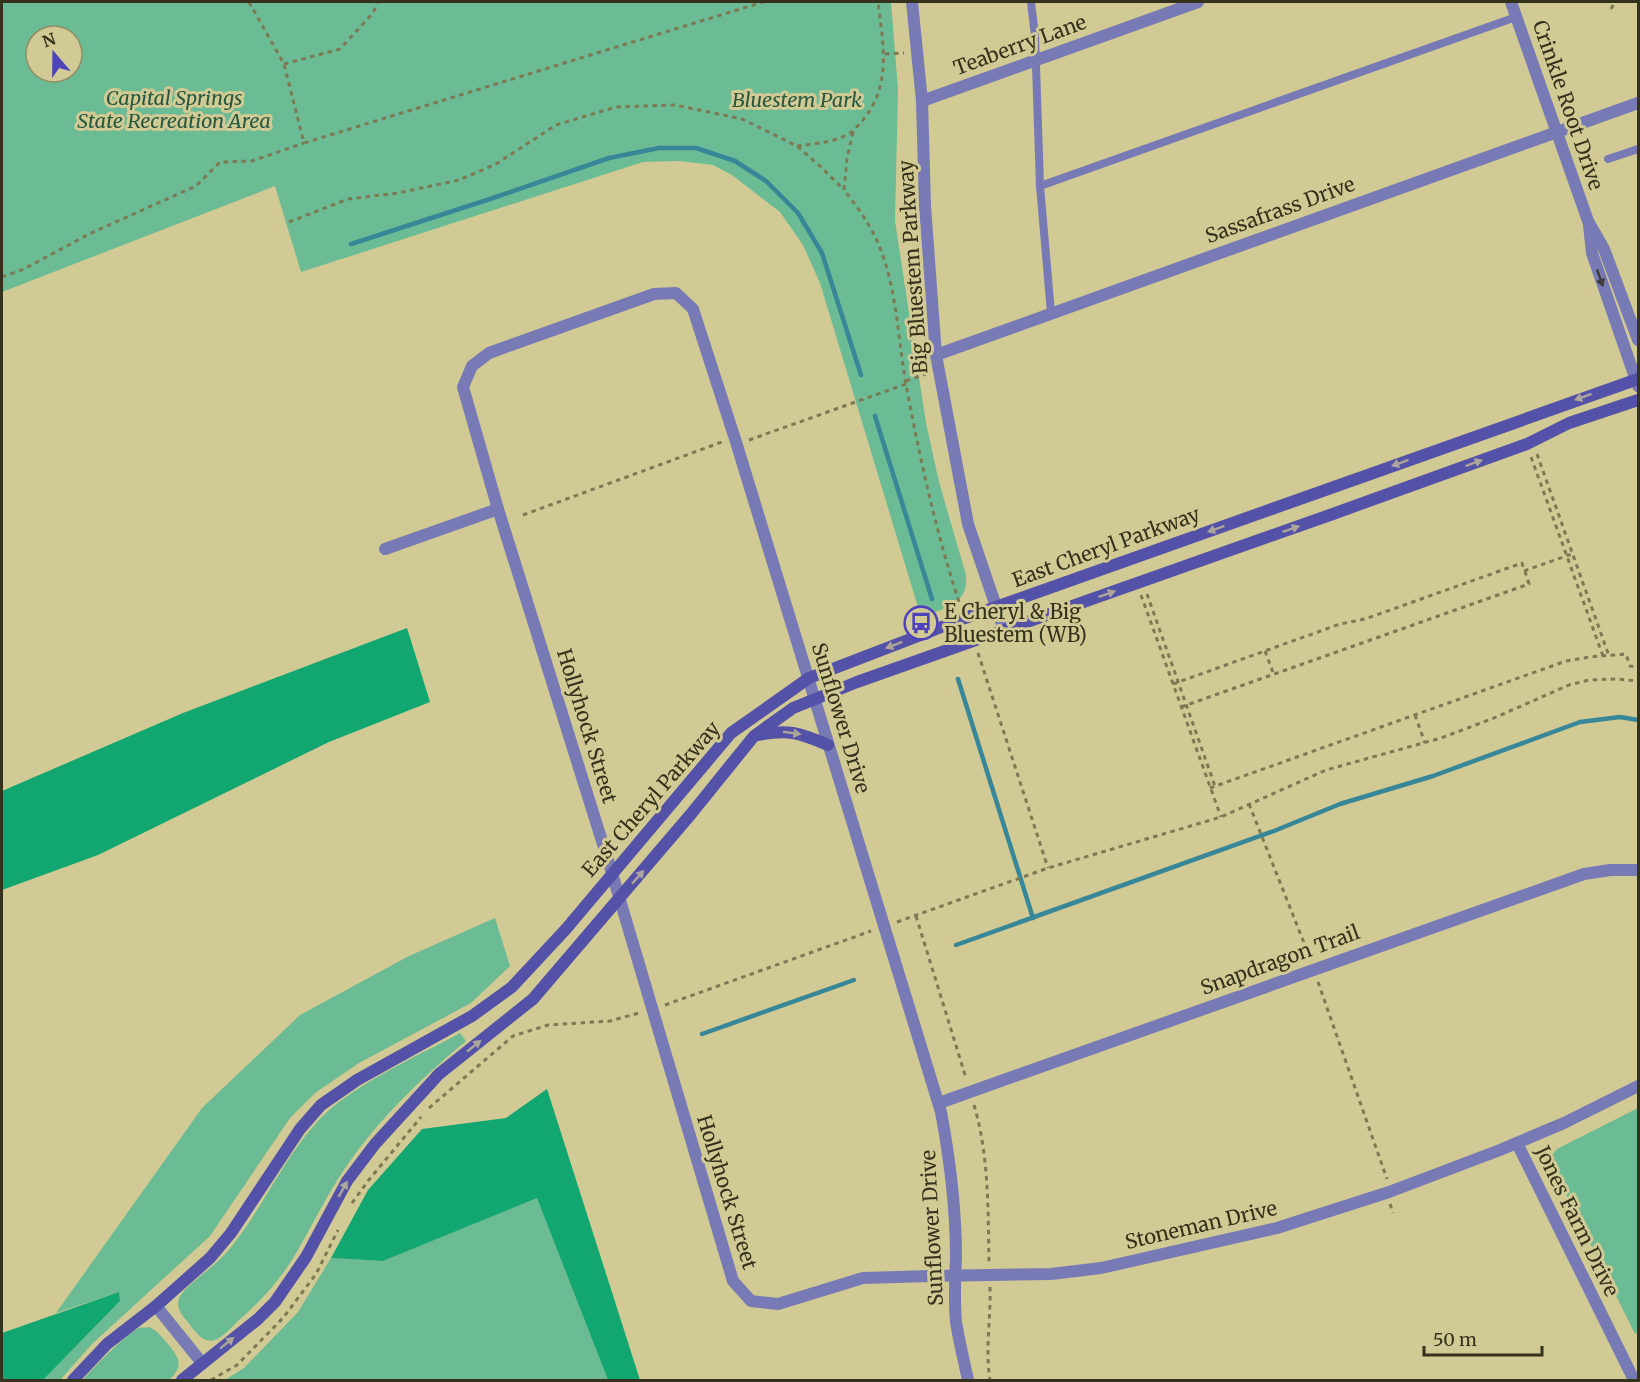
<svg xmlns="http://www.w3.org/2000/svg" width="1640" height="1382" font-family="Merriweather,serif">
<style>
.green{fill:#6bbb94;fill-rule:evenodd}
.forest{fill:#12a671}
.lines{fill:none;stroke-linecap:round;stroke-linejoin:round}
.stream{stroke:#378798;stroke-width:4.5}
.path{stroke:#7d7954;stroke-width:3;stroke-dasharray:4.5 4.5;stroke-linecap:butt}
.lane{stroke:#777ab5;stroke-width:8}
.street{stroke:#777ab5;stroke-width:12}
.secondary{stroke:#5451a8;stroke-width:12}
.oneway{fill:#3e3c33}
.oneway2{fill:#aca69a}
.labels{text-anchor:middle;stroke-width:6;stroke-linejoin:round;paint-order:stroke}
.street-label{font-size:20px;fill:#34311c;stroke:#d1ca94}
.park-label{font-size:20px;font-style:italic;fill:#275941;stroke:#d1ca94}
.poi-label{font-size:20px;fill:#34311c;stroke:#d1ca94;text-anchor:start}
</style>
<rect width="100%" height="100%" fill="#d1ca94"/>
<g class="green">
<path d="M2,2H891L898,89L895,221L926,423L939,482L966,575C969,605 944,608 921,617L820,283L803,245L780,212L732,175L713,165L679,161L643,162L301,272L275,186L2,292ZM36,36H72V72H36Z"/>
<path d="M495,918L510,966L471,1003L359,1063L315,1093L290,1118L210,1236L92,1344L60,1380H43L120,1301L119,1292L56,1313L202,1108L300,1015L409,956Z"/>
<path d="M460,1033L466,1041C425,1075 387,1111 355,1154C331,1186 315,1221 295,1255C280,1280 261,1301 239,1320C233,1326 226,1334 219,1338C204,1347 195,1331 187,1321C169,1301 181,1293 198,1278C208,1270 219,1261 228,1251C262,1210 282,1160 318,1121C350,1086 418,1056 460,1033Z"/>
<path d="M1638,1108V1331L1635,1334L1550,1162L1551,1156L1557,1149Z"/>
<path d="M537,1197L608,1380H225L244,1368L298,1312L331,1258L383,1261Z"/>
<path d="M149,1327C158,1331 161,1336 167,1343C179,1357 185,1366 169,1380H83C93,1368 126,1334 139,1328C142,1327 146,1328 149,1327Z"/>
</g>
<g class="forest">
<path d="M407,628L430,702L329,742L98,855L2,890V791L183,713Z"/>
<path d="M547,1089L640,1380H608L537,1198L383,1261L331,1258L368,1190L422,1129L506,1118Z"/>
<path d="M119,1292L120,1301L43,1380H2V1333Z"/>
</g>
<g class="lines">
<g class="stream">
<path d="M351,244L490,199L609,158L659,148H696L735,161L766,181L798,213L822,253L861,375"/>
<path d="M875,416L932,599"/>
<path d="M958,679L1033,918"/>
<path d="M956,945L1274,831L1340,804L1433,776L1580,722L1620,717L1638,720"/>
<path d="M702,1034L854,980"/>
</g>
<g class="path">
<path d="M249,2L284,64L304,143L763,2"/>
<path d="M1611,9L1615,2"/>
<path d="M885,54L904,53"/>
<path d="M284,64L340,49L373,13L378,2"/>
<path d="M853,132L847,158L844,190C851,199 859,209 865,219C898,269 896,333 907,390C921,463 936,532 959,602"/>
<path d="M797,146C812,144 828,143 842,137C851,134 856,128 863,120C892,85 883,43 878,2"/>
<path d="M289,222L348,199L398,193L459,180L496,164L556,125L616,107L675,105L742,119L797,146L821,167L844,190"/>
<path d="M2,277L24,269L89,234L196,186L220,162L252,161L304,143"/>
<path d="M906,381L926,374"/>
<path d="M749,440L906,384"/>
<path d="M1537,454L1609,656"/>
<path d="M1531,457L1603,656"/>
<path d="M523,515L722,442"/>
<path d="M1147,594L1215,786"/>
<path d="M1141,595L1221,817"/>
<path d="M1265,651L1274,675"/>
<path d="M978,653L1048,868"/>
<path d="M1173,684L1340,624L1365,619L1522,563L1524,571L1572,554"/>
<path d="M1181,707L1529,584L1525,571"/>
<path d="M1415,715L1425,743"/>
<path d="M1210,788L1566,661L1589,657L1626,654L1630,666L1638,667"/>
<path d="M1249,804L1310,958"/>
<path d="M916,916L966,1078"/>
<path d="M897,922L1048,868L1221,817L1326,770L1441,738L1494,718L1569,685L1589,680L1616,679L1638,681"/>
<path d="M1318,982L1387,1179"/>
<path d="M665,1005L871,931"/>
<path d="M974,1105C989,1155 988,1210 989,1262"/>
<path d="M429,1108L513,1036L548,1025L610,1021L639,1013"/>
<path d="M352,1203L368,1181L421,1117"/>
<path d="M1390,1204L1393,1213"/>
<path d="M990,1287C991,1318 985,1349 990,1380"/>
<path d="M211,1380L237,1365L283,1318L316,1274L338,1230"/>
</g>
<g class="lane">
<path d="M1031,2L1035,36L1040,186L1051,313"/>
<path d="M1608,159L1638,149"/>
<path d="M1040,186L1516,17"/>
</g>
<g class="street">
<path d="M912,2L922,101L925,206L936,355L968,524L1004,630"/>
<path d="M1511,2L1588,221L1604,249L1638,340"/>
<path d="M922,101L1198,2"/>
<path d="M1589,225L1592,253L1638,386"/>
<path d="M936,355L1638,103"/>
<path d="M385,549L498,509"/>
<path d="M939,1103L1584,874L1610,870H1638"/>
<path d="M1517,1143L1634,1380"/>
<path d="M156,1306L202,1363"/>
<path d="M968,1380C964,1361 959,1341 956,1322C954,1300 955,1279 956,1258C956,1209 950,1160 941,1112L736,442L693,309L676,293L654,294L489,353L472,366L463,387L498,509L612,873L733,1281L751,1301L778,1304L863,1278L930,1276L1051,1274L1101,1268L1277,1228L1389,1192L1500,1150L1564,1123L1638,1086"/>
</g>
<g class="secondary">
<path d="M758,735C789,729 800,733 828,745"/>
<path d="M73,1380L107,1344L156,1306L210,1258L231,1233L300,1129L321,1105L357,1080L472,1016L512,987L566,929L731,733L809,678L965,618L1638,379"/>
<path d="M182,1380L258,1319L275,1302L306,1257L347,1181L375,1144L439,1074L533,999L691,814L754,736L793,708L857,682L1330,515L1527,444L1569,423L1638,400"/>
</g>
</g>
<defs><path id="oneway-solid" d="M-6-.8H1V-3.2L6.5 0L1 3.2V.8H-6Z" transform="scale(1.5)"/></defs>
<use class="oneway" href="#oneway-solid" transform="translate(1600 278) rotate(71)"/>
<g class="oneway2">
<use href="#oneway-solid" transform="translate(1583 397) rotate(160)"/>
<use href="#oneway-solid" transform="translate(1400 463) rotate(160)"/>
<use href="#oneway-solid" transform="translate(1474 463) rotate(-20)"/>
<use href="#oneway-solid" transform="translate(1216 529) rotate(160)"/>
<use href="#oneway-solid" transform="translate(1291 529) rotate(-19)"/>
<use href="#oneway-solid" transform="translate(1107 594) rotate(-19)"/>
<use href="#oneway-solid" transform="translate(894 645) rotate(159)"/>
<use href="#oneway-solid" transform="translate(792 733) rotate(8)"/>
<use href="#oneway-solid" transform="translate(638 877) rotate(-49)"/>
<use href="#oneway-solid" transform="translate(474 1046) rotate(-39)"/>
<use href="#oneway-solid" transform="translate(343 1189) rotate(-61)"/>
<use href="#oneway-solid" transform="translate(227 1343) rotate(-39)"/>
</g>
<defs>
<g id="bus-ring" transform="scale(1.725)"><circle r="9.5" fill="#d1ca94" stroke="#4e43ba" stroke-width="1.5"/><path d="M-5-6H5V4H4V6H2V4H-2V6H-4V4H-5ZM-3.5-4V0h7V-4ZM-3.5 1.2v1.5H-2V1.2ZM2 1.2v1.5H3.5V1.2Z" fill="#4e43ba"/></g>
</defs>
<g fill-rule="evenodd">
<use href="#bus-ring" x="921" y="623"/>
</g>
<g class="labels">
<g class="street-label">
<text transform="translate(1020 45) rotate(-20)" y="7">Teaberry Lane</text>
<text transform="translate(1568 105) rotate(71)" y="7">Crinkle Root Drive</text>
<text transform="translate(1280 210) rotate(-20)" y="7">Sassafrass Drive</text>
<text transform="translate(913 267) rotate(-94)" y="7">Big Bluestem Parkway</text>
<text transform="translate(1106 547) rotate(-20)" y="7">East Cheryl Parkway</text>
<text transform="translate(841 718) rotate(73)" y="7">Sunflower Drive</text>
<text transform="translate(587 726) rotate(73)" y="7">Hollyhock Street</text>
<text transform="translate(651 799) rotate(-49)" y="7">East Cheryl Parkway</text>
<text transform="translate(1280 960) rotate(-20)" y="7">Snapdragon Trail</text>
<text transform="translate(727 1192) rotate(73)" y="7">Hollyhock Street</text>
<text transform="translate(1577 1221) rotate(64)" y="7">Jones Farm Drive</text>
<text transform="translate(1201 1225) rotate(-13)" y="7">Stoneman Drive</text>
<text transform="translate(932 1228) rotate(-93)" y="7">Sunflower Drive</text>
</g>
<g class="park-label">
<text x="174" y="105">Capital Springs<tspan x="174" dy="23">State Recreation Area</tspan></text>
<text x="797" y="107">Bluestem Park</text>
</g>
<g class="poi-label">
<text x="944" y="619">E Cheryl &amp; Big<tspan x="944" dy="23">Bluestem (WB)</tspan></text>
</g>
</g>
<rect width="1640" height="1382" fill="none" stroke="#34311c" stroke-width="6"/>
<g transform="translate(54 54) rotate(340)"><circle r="28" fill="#d1ca94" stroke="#928d64" stroke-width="1.5"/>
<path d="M0-4.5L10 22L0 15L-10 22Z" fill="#4e43ba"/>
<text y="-9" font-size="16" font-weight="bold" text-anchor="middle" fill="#34311c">N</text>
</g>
<path d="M1424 1346v9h118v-9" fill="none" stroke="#34311c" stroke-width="3"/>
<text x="1433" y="1346" font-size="18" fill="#34311c" stroke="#d1ca94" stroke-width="4.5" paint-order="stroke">50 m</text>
</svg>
